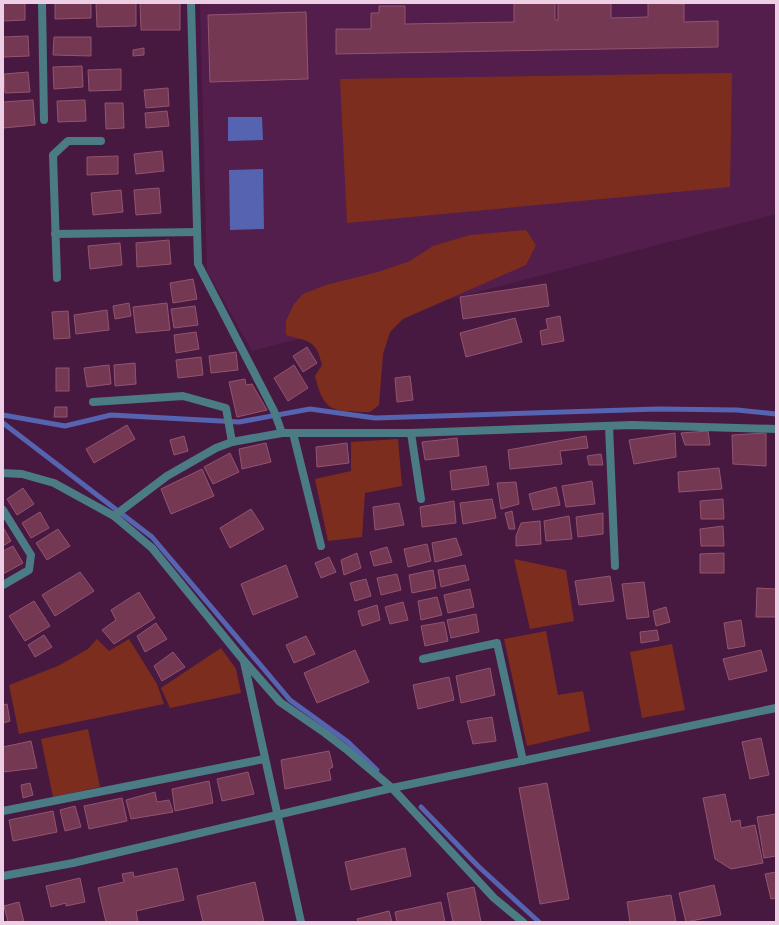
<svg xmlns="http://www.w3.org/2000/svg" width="779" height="925" font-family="'Noto Sans',sans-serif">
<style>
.built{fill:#531e4c}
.green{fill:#7d2d1d}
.water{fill:#5563b0}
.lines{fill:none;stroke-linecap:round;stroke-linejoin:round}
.stream{stroke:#5563b0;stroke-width:5}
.building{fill:#743853;stroke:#93546f}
.service{stroke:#4b7b85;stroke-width:8}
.minor{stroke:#4b7b85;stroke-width:8}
.tertiary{stroke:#4b7b85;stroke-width:8}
</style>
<rect width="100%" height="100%" fill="#471940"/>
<path class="built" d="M200,3H776V214L252,351L207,271Z"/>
<g class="green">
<path d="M732,73L730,187L347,223L340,79Z"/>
<path d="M526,230L536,245L526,265L403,319L390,332L383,354L379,405L370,412C361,412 343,412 335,409C322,405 318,387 315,376L322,365C316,339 309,342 286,335V321L294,304L303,294L326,285L378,272L410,261L433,246L470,235Z"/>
<path d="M398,439L402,486L365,493L362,537L328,541L315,479L351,471V442Z"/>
<path d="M514,559L566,570L574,621L530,629Z"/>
<path d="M546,631L558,695L583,691L590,731L527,746L504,639Z"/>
<path d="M97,639L109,651L129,639L157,684L164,704L19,734L9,685L58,666L88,649Z"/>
<path d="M672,644L685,710L642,718L630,652Z"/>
<path d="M221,648L236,669L241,693L170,708L161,688Z"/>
<path d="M88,729L100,787L53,797L41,739Z"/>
</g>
<g class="water">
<path d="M228,117H262L263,140L228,141Z"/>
<path d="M263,169L264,229L230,230L229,170Z"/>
</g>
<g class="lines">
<g class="stream">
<path d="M3,415L65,426L111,415L239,422L310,409L375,418L658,409L737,410L776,414"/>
<path d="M3,423L152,537L290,700L348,742L377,770"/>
<path d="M421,807L478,866L539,922"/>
</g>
</g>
<g class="building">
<path d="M3,3H25V20L3,21Z"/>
<path d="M55,3H91V18L55,19Z"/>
<path d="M96,3H136V26L97,27Z"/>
<path d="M140,3H180V30H141Z"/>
<path d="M514,3H555V20H558V3H611V18L648,17V3L684,4V22L718,21V47L336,54V29H371V13H379V6H405V24L514,22Z"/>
<path d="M306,12L308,79L210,82L208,15Z"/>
<path d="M28,36L29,56L3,57V37Z"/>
<path d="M54,37H91V56L53,55Z"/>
<path d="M144,48V55L133,56V50Z"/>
<path d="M82,66L83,87L54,89L53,67Z"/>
<path d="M121,69V90L89,91L88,70Z"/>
<path d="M28,72L30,92L5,93L4,74Z"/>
<path d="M168,88L169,106L146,108L144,90Z"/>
<path d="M33,100L35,125L3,128V102Z"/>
<path d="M85,100L86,121L58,122L57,101Z"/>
<path d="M105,103H123L124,128L106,129Z"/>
<path d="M167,111L169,126L146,128L145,113Z"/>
<path d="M162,151L164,171L136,174L134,154Z"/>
<path d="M118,156V174L87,175V157Z"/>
<path d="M159,188L161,213L136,215L134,190Z"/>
<path d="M121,190L123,212L93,215L91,193Z"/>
<path d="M169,240L171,264L137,267L136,243Z"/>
<path d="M120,243L122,265L90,269L88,246Z"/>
<path d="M193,279L197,299L173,303L170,283Z"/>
<path d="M546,284L549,306L463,319L460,297Z"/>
<path d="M129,303L131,316L115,319L113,306Z"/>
<path d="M167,303L170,330L136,333L133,307Z"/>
<path d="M195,306L198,325L174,328L171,309Z"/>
<path d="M107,310L109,330L76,334L74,315Z"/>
<path d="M68,311L70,338L54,339L52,312Z"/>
<path d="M560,316L564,341L542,345L540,331L548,329L546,319Z"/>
<path d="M515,318L522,342L466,357L460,333Z"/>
<path d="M196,332L199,349L176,353L174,335Z"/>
<path d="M307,347L317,363L303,372L293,356Z"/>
<path d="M236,352L238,370L211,373L209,356Z"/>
<path d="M201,357L203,375L178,378L176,360Z"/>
<path d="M135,363L136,384L115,386L114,365Z"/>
<path d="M109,365L111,384L87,387L84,368Z"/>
<path d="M294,365L308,388L288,401L274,378Z"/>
<rect x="56" y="368" width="13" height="23"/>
<path d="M410,376L413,400L397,402L395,378Z"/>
<path d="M245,379L246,385L252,384L267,410L237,417L229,382Z"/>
<path d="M55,407H67V417H54Z"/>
<path d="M127,425L135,439L94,463L86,449Z"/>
<path d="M708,431L710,445H685L681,433Z"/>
<path d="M675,433L676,457L634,464L629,440Z"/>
<path d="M766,433V466L733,464L732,435Z"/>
<path d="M184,436L188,451L174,455L170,440Z"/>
<path d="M586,436L588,448L560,451L562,464L510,469L508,450Z"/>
<path d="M457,438L459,456L425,460L422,442Z"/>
<path d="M266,443L271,462L242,469L239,449Z"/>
<path d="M347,443L349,463L317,467L316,447Z"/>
<path d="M230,453L239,472L213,484L204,467Z"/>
<path d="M601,454L603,465H589L587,456Z"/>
<path d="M486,466L489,485L452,490L450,471Z"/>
<path d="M719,468L722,489L679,492L678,472Z"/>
<path d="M202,469L214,496L171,514L161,489Z"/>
<path d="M592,481L595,504L566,507L562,486Z"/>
<path d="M516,482L519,504L501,509L497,483Z"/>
<path d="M556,487L560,505L533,510L529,494Z"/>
<path d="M23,488L34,504L17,515L7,499Z"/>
<path d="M492,499L496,518L463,524L460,503Z"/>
<path d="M723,499L724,519H701L700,501Z"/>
<path d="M454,501L456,523L422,527L420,507Z"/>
<path d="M399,503L404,525L375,530L373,507Z"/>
<path d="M251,509L264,529L230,548L220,528Z"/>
<path d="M512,511L515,529H509L505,513Z"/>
<path d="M40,512L49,528L31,538L22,523Z"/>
<path d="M603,513V534L578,537L576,517Z"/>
<path d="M569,516L572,539L546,541L544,521Z"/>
<path d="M540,521L541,544L516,546V536L521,523Z"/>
<path d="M723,526L724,546H701L700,529Z"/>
<path d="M3,527L11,541L3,546Z"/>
<path d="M58,529L70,546L47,560L36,543Z"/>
<path d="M456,538L462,555L435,562L432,543Z"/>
<path d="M427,544L431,561L408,567L404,549Z"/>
<path d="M13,546L23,563L3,574V551Z"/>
<path d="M387,547L392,562L374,566L370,552Z"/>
<path d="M357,553L361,568L344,575L341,560Z"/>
<path d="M724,553V573H700V554Z"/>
<path d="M329,557L336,572L321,578L315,563Z"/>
<path d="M286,565L298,597L253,615L241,584Z"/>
<path d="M465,565L469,580L441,587L438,570Z"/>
<path d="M433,570L436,588L412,593L409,575Z"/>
<path d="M80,572L94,591L55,616L42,595Z"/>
<path d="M397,574L401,590L381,595L377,578Z"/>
<path d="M610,576L614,601L579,605L575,581Z"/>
<path d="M366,579L371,596L355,601L350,583Z"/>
<path d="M644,582L649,617L627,619L622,584Z"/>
<path d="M757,588L776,589V617H756Z"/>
<path d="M470,589L474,607L448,613L444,595Z"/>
<path d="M139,592L155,618L114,644L102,630L116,620L111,610Z"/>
<path d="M437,597L442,615L421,620L418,601Z"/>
<path d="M34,601L50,626L25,641L9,616Z"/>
<path d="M403,602L408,620L390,624L385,607Z"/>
<path d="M377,605L380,620L362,626L358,611Z"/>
<path d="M666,607L670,622L656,626L653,611Z"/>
<path d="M476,614L479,632L451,638L447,620Z"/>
<path d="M741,620L745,646L728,649L724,623Z"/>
<path d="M444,622L448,641L425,646L421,626Z"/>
<path d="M156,623L167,639L145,652L137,636Z"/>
<path d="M657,630L659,640L641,643L640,632Z"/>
<path d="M44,635L52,647L35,657L28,645Z"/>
<path d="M306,636L315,654L294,663L286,645Z"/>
<path d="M355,650L369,682L317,703L304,673Z"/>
<path d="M761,650L767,671L729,680L723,659Z"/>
<path d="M173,652L185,667L162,681L154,666Z"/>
<path d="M490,668L495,695L461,703L456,676Z"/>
<path d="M449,677L454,700L418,709L413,685Z"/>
<path d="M7,704L10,721L3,723V705Z"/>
<path d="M492,717L496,741L473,744L467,721Z"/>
<path d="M761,738L769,775L750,779L742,742Z"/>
<path d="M31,741L37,768L3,772V747Z"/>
<path d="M329,751L333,767L329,769L331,780L285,789L281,760Z"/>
<path d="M248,772L254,794L222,801L217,779Z"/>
<path d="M209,781L213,803L175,811L172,789Z"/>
<path d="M30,783L33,795L23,798L21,785Z"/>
<path d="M547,783L569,899L540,904L519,788Z"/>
<path d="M155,792L157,802L169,800L173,812L131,819L126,800Z"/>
<path d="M725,794L731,822L740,820L741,828L755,825L763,863L731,869L715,859L703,798Z"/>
<path d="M122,798L127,821L89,829L84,806Z"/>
<path d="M75,806L81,827L65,831L60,810Z"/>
<path d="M53,811L57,832L13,841L9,820Z"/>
<path d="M776,814V856L764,858L757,817Z"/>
<path d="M405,848L411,876L351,890L345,862Z"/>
<path d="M177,868L184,900L136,911L138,922H106L98,888L124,882L122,874L133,872L134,877Z"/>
<path d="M776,872V898L771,899L765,874Z"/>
<path d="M80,878L85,902L66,906V903L51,907L46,886Z"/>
<path d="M255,882L264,922H203L197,896Z"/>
<path d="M714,885L721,915L686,922L679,893Z"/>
<path d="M474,887L481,922H453L447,893Z"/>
<path d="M671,895L676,922H630L627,902Z"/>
<path d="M19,902L24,922H8L4,906Z"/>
<path d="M441,902L445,922H397L395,912Z"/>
<path d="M389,911L392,922H358L357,919Z"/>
</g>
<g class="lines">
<g class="service">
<path d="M55,234L197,232"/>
<path d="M57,278L53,155L68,141H101"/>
</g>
<g class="minor">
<path d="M42,3L44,120"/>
<path d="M191,3L198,264L274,411L282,433"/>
<path d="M93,402L183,396L226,408L232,442"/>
<path d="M609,426L615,566"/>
<path d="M293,433L321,546"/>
<path d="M411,433L421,499"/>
<path d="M3,473L22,474L54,483L114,516L152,548L244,661L280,702L325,733L346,749L392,788L494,898L523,922"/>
<path d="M3,510L31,555L29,570L3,585"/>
<path d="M114,516L167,476L216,448L232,442L282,433H411L632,425L776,429"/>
<path d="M423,659L497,643L523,761"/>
<path d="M244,662L301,922"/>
<path d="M3,811L264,759"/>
</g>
<path class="tertiary" d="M3,876L73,863L392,788L776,708"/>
</g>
<rect width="779" height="925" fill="none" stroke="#eccee5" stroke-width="8"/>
</svg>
